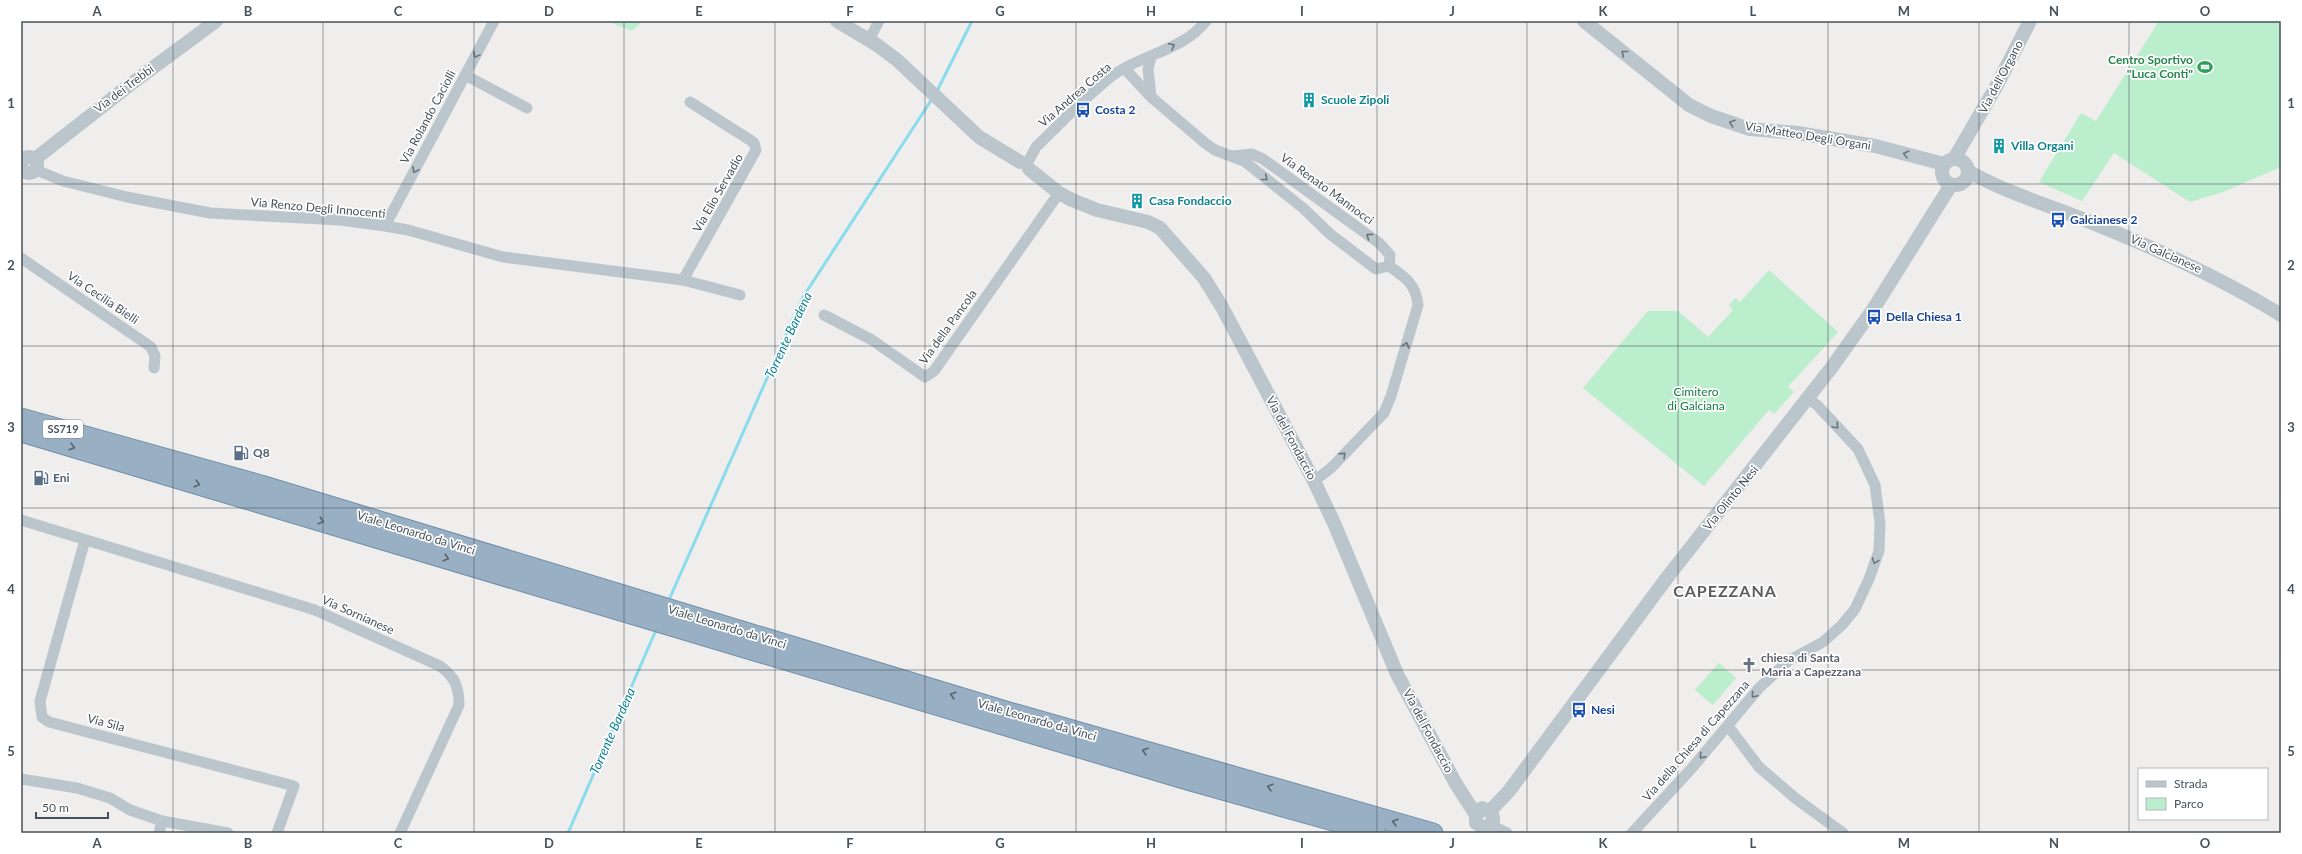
<svg xmlns="http://www.w3.org/2000/svg" width="2302" height="854" font-family="Lato,sans-serif">
<style>
.green{fill:#bec}
.lines{fill:none;stroke-linecap:round;stroke-linejoin:round}
.stream{stroke:#88dceb;stroke-width:3}
.trunk-casing{stroke:#708ea8;stroke-width:21}
.minor{stroke:#bbc6cc;stroke-width:11}
.tertiary{stroke:#bbc6cc;stroke-width:14}
.trunk{stroke:#99b0c4;stroke-width:19}
.oneway{stroke:#69757c}
.oneway2{stroke:#57656f}
.grid{fill:none;stroke:#46525a;stroke-width:1;stroke-opacity:0.55}
.labels{text-anchor:middle;stroke-width:3.5;stroke-linejoin:round;paint-order:stroke}
.shield{fill:#fff;stroke:#7e868c;stroke-width:1}
.shield-label{font-size:11px;font-weight:bold;fill:#46525a}
.leisure-label{font-size:12px;font-weight:bold;fill:#27864d;stroke:#fff;text-anchor:end}
.street-label{font-size:12px;fill:#46525a;stroke:#fff}
.culture-label{font-size:12px;font-weight:bold;fill:#0d838f;stroke:#fff;text-anchor:start}
.transit-label{font-size:12px;font-weight:bold;fill:#164399;stroke:#fff;text-anchor:start}
.park-label{font-size:12px;fill:#177b44;stroke:#fff}
.service-label{font-size:12px;font-weight:bold;fill:#4e5e75;stroke:#fff;text-anchor:start}
.worship-label{font-size:12px;font-weight:bold;fill:#5b616d;stroke:#fff;text-anchor:start}
.water-label{font-size:13px;font-style:italic;fill:#0d8297;stroke:#fff}
.district-label{font-size:16px;font-weight:bold;letter-spacing:1px;fill:#5a5e62;stroke:#fff}
.neatline{fill:none;stroke:#46525a;stroke-width:1.5}
.grid-label{font-size:13px;text-anchor:middle;font-weight:bold;fill:#46525a}
</style>
<rect width="100%" height="100%" fill="#f0eded"/>
<g class="green">
<path d="M607,21H643L632,31Z"/>
<path d="M2159,21H2281V167L2223,192L2190,202L2114,153L2082,201L2039,182L2081,113L2096,121Z"/>
<path d="M1769,270L1838,332L1788,387L1794,392L1774,414L1769,410L1704,486L1583,388L1648,311H1678L1708,337L1733,310L1729,305L1735,298L1740,302Z"/>
<path d="M1719,663L1736,678L1713,705L1695,690Z"/>
</g>
<g class="lines">
<g class="stream">
<path d="M937,91L972,21"/>
<path d="M668,602L803,297L932,99"/>
<path d="M568,833L656,630"/>
</g>
<g class="trunk-casing">
<g id="trunk">
<path d="M21,418L261,485L1009,712L1433,833"/>
<path d="M21,432L1187,780L1376,833"/>
</g>
</g>
<g class="minor">
<path d="M869,40L879,21"/>
<path d="M1151,57L1148,69L1151,96"/>
<path d="M1125,69L1151,97L1205,143L1215,150L1244,161L1303,208L1330,234L1376,269L1389,266L1390,255L1379,243L1263,159L1252,154L1233,156"/>
<path d="M465,75L527,108"/>
<path d="M1029,160L1036,147C1060,124 1085,97 1112,76C1141,54 1183,51 1206,21"/>
<path d="M36,170L63,181L127,197L210,213L340,220L385,226L408,230L503,257L683,280L740,295"/>
<path d="M385,226L494,21"/>
<path d="M21,258L151,347L155,356L154,368"/>
<path d="M683,280L756,150L754,143L750,140L690,102"/>
<path d="M824,315L872,340L925,377L934,371L1059,193"/>
<path d="M1314,481L1331,468L1384,413L1391,396L1418,305C1416,284 1405,277 1389,266"/>
<path d="M21,520L315,610L440,666C455,677 459,687 459,705L400,833"/>
<path d="M85,540L40,701L42,717L49,722L294,786L277,833"/>
<path d="M1728,726L1759,767L1795,798L1843,833"/>
<path d="M21,779L77,788L110,798L130,810L162,821L228,833"/>
<path d="M1491,825L1507,833"/>
<path d="M159,833L162,821"/>
<path d="M1632,833L1692,768L1759,688L1788,661L1823,642L1842,625L1855,609L1869,579L1879,551L1880,523L1875,485L1858,449L1817,405L1808,399"/>
</g>
<g class="tertiary">
<path d="M837,21L877,45L897,60L979,137L1020,162"/>
<path d="M1584,21L1689,105L1711,116L1750,129L1798,133L1875,146L1944,164"/>
<circle cx="29" cy="165" r="8"/>
<circle cx="1955" cy="172" r="13"/>
<path d="M35,159L127,87L216,21"/>
<path d="M1954,159L1997,85L2030,21"/>
<path d="M1029,169L1059,193L1072,200L1097,210L1148,222L1160,228L1204,278L1222,307L1314,481L1334,523L1397,674L1456,784L1476,815"/>
<path d="M1968,171C2004,192 2046,204 2085,220C2153,247 2218,276 2281,315"/>
<path d="M1481,810L1476,815V823L1482,827C1490,827 1497,821 1491,813C1489,810 1485,810 1482,808"/>
<path d="M1490,811L1509,791L1666,579L1832,367L1874,308L1951,185"/>
</g>
<use href="#trunk" class="trunk"/>
</g>
<defs><path id="oneway-chevron" d="M-2-3.5L2.5 0L-2 3.5" fill="none" stroke-width="1.6" stroke-linecap="round" stroke-linejoin="round"/></defs>
<g class="oneway">
<use href="#oneway-chevron" transform="translate(1172 46) rotate(-27)"/>
<use href="#oneway-chevron" transform="translate(1624 53) rotate(-141)"/>
<use href="#oneway-chevron" transform="translate(476 55) rotate(118)"/>
<use href="#oneway-chevron" transform="translate(1732 123) rotate(-161)"/>
<use href="#oneway-chevron" transform="translate(1906 154) rotate(-166)"/>
<use href="#oneway-chevron" transform="translate(415 170) rotate(118)"/>
<use href="#oneway-chevron" transform="translate(1265 178) rotate(39)"/>
<use href="#oneway-chevron" transform="translate(1369 236) rotate(-144)"/>
<use href="#oneway-chevron" transform="translate(1406 345) rotate(-73)"/>
<use href="#oneway-chevron" transform="translate(1836 426) rotate(47)"/>
<use href="#oneway-chevron" transform="translate(1343 455) rotate(-44)"/>
<use href="#oneway-chevron" transform="translate(1875 561) rotate(110)"/>
<use href="#oneway-chevron" transform="translate(1754 695) rotate(130)"/>
<use href="#oneway-chevron" transform="translate(1702 756) rotate(131)"/>
</g>
<g class="oneway2">
<use href="#oneway-chevron" transform="translate(72 447) rotate(16)"/>
<use href="#oneway-chevron" transform="translate(197 484) rotate(17)"/>
<use href="#oneway-chevron" transform="translate(321 521) rotate(17)"/>
<use href="#oneway-chevron" transform="translate(446 558) rotate(17)"/>
<use href="#oneway-chevron" transform="translate(953 695) rotate(-163)"/>
<use href="#oneway-chevron" transform="translate(1145 751) rotate(-164)"/>
<use href="#oneway-chevron" transform="translate(1270 787) rotate(-164)"/>
<use href="#oneway-chevron" transform="translate(1395 822) rotate(-164)"/>
</g>
<path class="grid" d="M173,21V833M323,21V833M474,21V833M624,21V833M775,21V833M925,21V833M1076,21V833M1226,21V833M1377,21V833M1527,21V833M1678,21V833M1828,21V833M1979,21V833M2129,21V833M21,184H2281M21,346H2281M21,508H2281M21,670H2281"/>
<defs>
<g id="stadium-bare" transform="scale(1.2)"><path d="M0-5a6.5 5 0 1 0 0 10a6.5 5 0 1 0 0-10ZM-3.5-1.8h7v3.6h-7Z" fill="#2e9e5b" stroke="#fff" stroke-width="2.5" paint-order="stroke"/></g>
<g id="building-bare" transform="scale(1.2)"><path d="M-4-6H4V6H1V3H-1V6H-4ZM-2.5-4.3h1.7v1.8h-1.7ZM.8-4.3h1.7v1.8H.8ZM-2.5-1h1.7V.8h-1.7ZM.8-1h1.7V.8H.8Z" fill="#0f9aa8" stroke="#fff" stroke-width="2.5" paint-order="stroke"/></g>
<g id="bus-bare" transform="scale(1.2)"><path d="M-5-6H5V4H4V6H2V4H-2V6H-4V4H-5ZM-3.5-4V0h7V-4ZM-3.5 1.2v1.5H-2V1.2ZM2 1.2v1.5H3.5V1.2Z" fill="#1a4fb4" stroke="#fff" stroke-width="2.5" paint-order="stroke"/></g>
<g id="fuel-bare" transform="scale(1.2)"><path d="M-5.5-6h7V0h2V4h1.3V-2.5L3-4.5l.8-.8L6-3V5H2.5V1h-1V6h-7ZM-4.2-4.7v3.2H.2V-4.7Z" fill="#5c6f8a" stroke="#fff" stroke-width="2.5" paint-order="stroke"/></g>
<g id="church-bare" transform="scale(1.2)"><path d="M-1.2-6h2.4v3.5h3.3v2.4h-3.3V6h-2.4V-.1h-3.3v-2.4h3.3Z" fill="#6b7280" stroke="#fff" stroke-width="2.5" paint-order="stroke"/></g>
</defs>
<g fill-rule="evenodd">
<use href="#stadium-bare" x="2205" y="67"/>
<use href="#building-bare" x="1309" y="100"/>
<use href="#bus-bare" x="1083" y="110"/>
<use href="#building-bare" x="1999" y="146"/>
<use href="#building-bare" x="1137" y="201"/>
<use href="#bus-bare" x="2058" y="220"/>
<use href="#bus-bare" x="1874" y="317"/>
<use href="#fuel-bare" x="241" y="453"/>
<use href="#fuel-bare" x="41" y="478"/>
<use href="#church-bare" x="1749" y="665"/>
<use href="#bus-bare" x="1579" y="710"/>
</g>
<g class="labels">
<rect class="shield" x="43" y="420" width="40" height="18" rx="3"/>
<g class="shield-label">
<text x="63" y="433">SS719</text>
</g>
<g class="leisure-label">
<text x="2193" y="64">Centro Sportivo<tspan x="2193" dy="14">"Luca Conti"</tspan></text>
</g>
<g class="street-label">
<text transform="translate(2001 77) rotate(-62)" y="4">Via dell'Organo</text>
<text transform="translate(124 89) rotate(-37)" y="4">Via dei Trebbi</text>
<text transform="translate(1075 95) rotate(-41)" y="4">Via Andrea Costa</text>
<text transform="translate(428 117) rotate(-62)" y="4">Via Rolando Caciolli</text>
<text transform="translate(1808 136) rotate(9)" y="4">Via Matteo Degli Organi</text>
<text transform="translate(1327 189) rotate(36)" y="4">Via Renato Mannocci</text>
<text transform="translate(718 193) rotate(-60)" y="4">Via Elio Servadio</text>
<text transform="translate(318 208) rotate(5)" y="4">Via Renzo Degli Innocenti</text>
<text transform="translate(2166 254) rotate(24)" y="4">Via Galcianese</text>
<text transform="translate(103 298) rotate(34)" y="4">Via Cecilia Bielli</text>
<text transform="translate(948 327) rotate(-54)" y="4">Via della Pancola</text>
<text transform="translate(1291 438) rotate(62)" y="4">Via del Fondaccio</text>
<text transform="translate(1731 498) rotate(-51)" y="4">Via Olinto Nesi</text>
<text transform="translate(416 533) rotate(17)" y="4">Viale Leonardo da Vinci</text>
<text transform="translate(358 615) rotate(24)" y="4">Via Sornianese</text>
<text transform="translate(727 627) rotate(17)" y="4">Viale Leonardo da Vinci</text>
<text transform="translate(1037 720) rotate(16)" y="4">Viale Leonardo da Vinci</text>
<text transform="translate(106 723) rotate(15)" y="4">Via Sila</text>
<text transform="translate(1428 731) rotate(62)" y="4">Via del Fondaccio</text>
<text transform="translate(1696 741) rotate(-49)" y="4">Via della Chiesa di Capezzana</text>
</g>
<g class="culture-label">
<text x="1321" y="104">Scuole Zipoli</text>
<text x="2011" y="150">Villa Organi</text>
<text x="1149" y="205">Casa Fondaccio</text>
</g>
<g class="transit-label">
<text x="1095" y="114">Costa 2</text>
<text x="2070" y="224">Galcianese 2</text>
<text x="1886" y="321">Della Chiesa 1</text>
<text x="1591" y="714">Nesi</text>
</g>
<g class="park-label">
<text x="1696" y="396">Cimitero<tspan x="1696" dy="14">di Galciana</tspan></text>
</g>
<g class="service-label">
<text x="253" y="457">Q8</text>
<text x="53" y="482">Eni</text>
</g>
<g class="worship-label">
<text x="1761" y="662">chiesa di Santa<tspan x="1761" dy="14">Maria a Capezzana</tspan></text>
</g>
<g class="water-label">
<text transform="translate(788 335) rotate(-65)" y="5">Torrente Bardena</text>
<text transform="translate(612 731) rotate(-66)" y="5">Torrente Bardena</text>
</g>
<g class="district-label">
<text x="1725" y="597">CAPEZZANA</text>
</g>
</g>
<rect width="2302" height="854" fill="none" stroke="#ffffff" stroke-width="44"/>
<rect x="2138" y="768" width="130" height="52" fill="#ffffff" stroke="#b5babd"/>
<rect x="2146" y="781" width="20" height="6" fill="#bbc6cc" stroke="#b5babd"/>
<text x="2174" y="788" font-size="12" fill="#46525a">Strada</text>
<rect x="2146" y="798" width="20" height="12" fill="#bbeecc" stroke="#b5babd"/>
<text x="2174" y="808" font-size="12" fill="#46525a">Parco</text>
<path d="M36 812v6h72v-6" fill="none" stroke="#46525a" stroke-width="2"/>
<text x="42" y="812" font-size="12" fill="#46525a" stroke="#ffffff" stroke-width="3" paint-order="stroke">50 m</text>
<rect x="22" y="22" width="2258" height="810" class="neatline"/>
<g class="grid-label">
<text x="97" y="16">A</text>
<text x="248" y="16">B</text>
<text x="398" y="16">C</text>
<text x="549" y="16">D</text>
<text x="699" y="16">E</text>
<text x="850" y="16">F</text>
<text x="1000" y="16">G</text>
<text x="1151" y="16">H</text>
<text x="1302" y="16">I</text>
<text x="1452" y="16">J</text>
<text x="1603" y="16">K</text>
<text x="1753" y="16">L</text>
<text x="1904" y="16">M</text>
<text x="2054" y="16">N</text>
<text x="2205" y="16">O</text>
<text x="11" y="108">1</text>
<text x="2291" y="108">1</text>
<text x="11" y="270">2</text>
<text x="2291" y="270">2</text>
<text x="11" y="432">3</text>
<text x="2291" y="432">3</text>
<text x="11" y="594">4</text>
<text x="2291" y="594">4</text>
<text x="11" y="756">5</text>
<text x="2291" y="756">5</text>
<text x="97" y="848">A</text>
<text x="248" y="848">B</text>
<text x="398" y="848">C</text>
<text x="549" y="848">D</text>
<text x="699" y="848">E</text>
<text x="850" y="848">F</text>
<text x="1000" y="848">G</text>
<text x="1151" y="848">H</text>
<text x="1302" y="848">I</text>
<text x="1452" y="848">J</text>
<text x="1603" y="848">K</text>
<text x="1753" y="848">L</text>
<text x="1904" y="848">M</text>
<text x="2054" y="848">N</text>
<text x="2205" y="848">O</text>
</g>
</svg>
